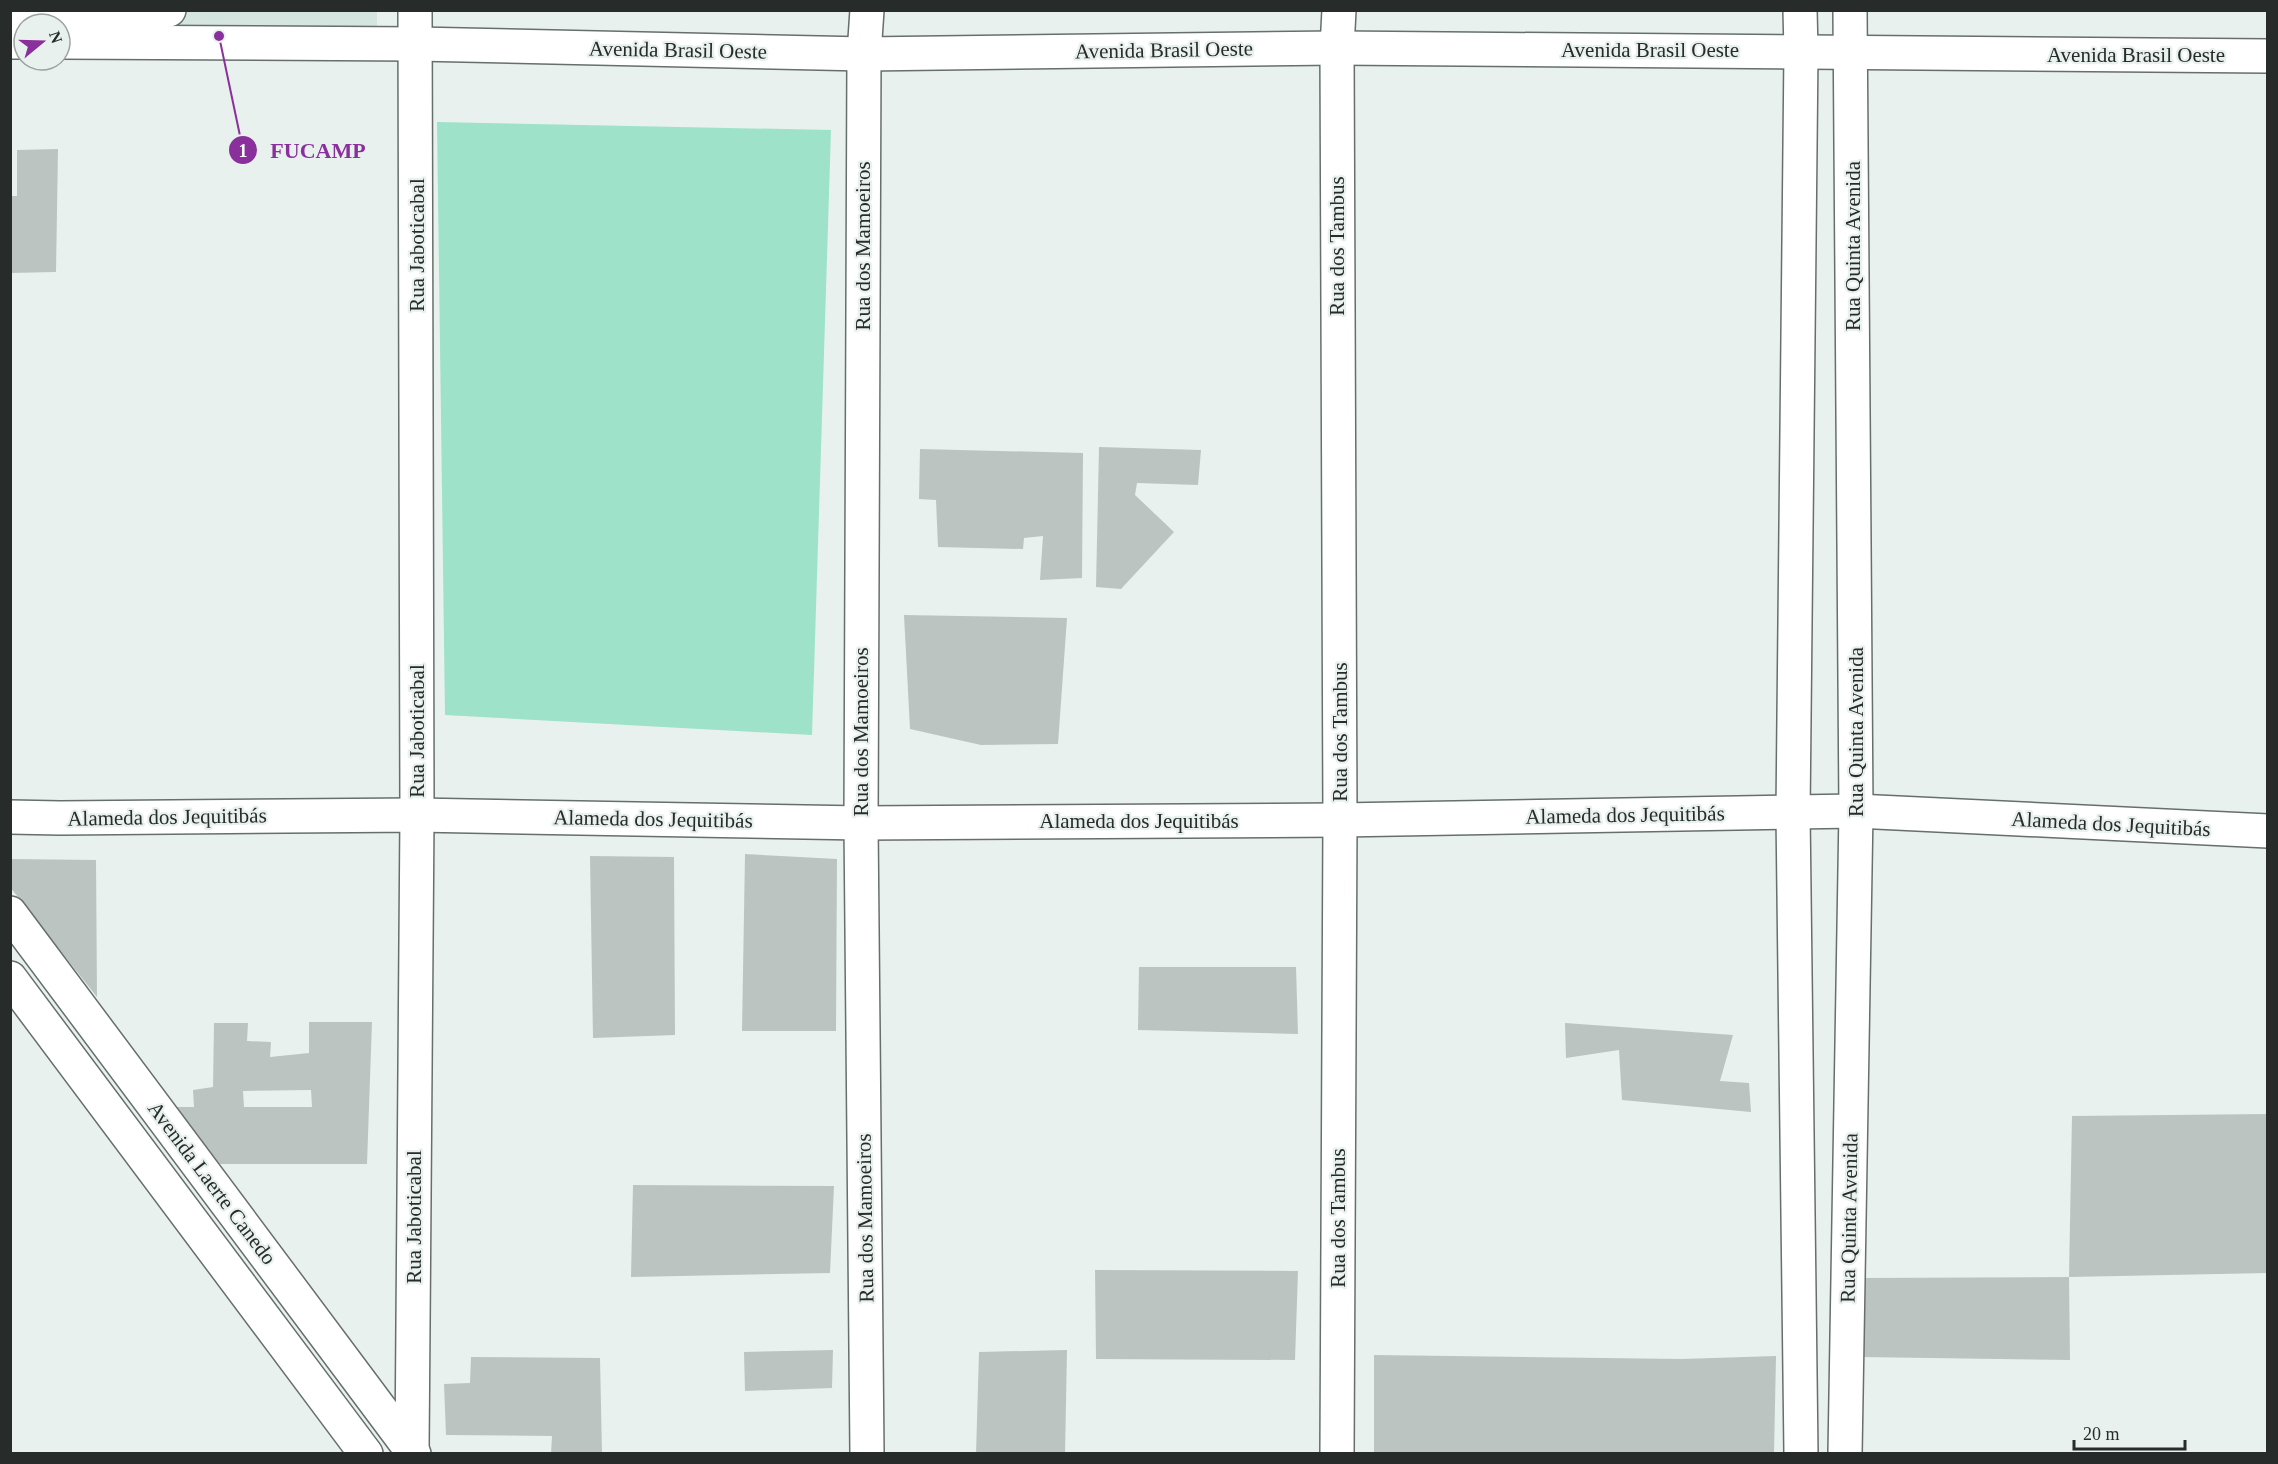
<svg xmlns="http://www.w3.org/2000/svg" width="2278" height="1464" font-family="Georgia,serif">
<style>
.built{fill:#d4e6df}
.green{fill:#9de2c9}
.building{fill:#bbc4c1;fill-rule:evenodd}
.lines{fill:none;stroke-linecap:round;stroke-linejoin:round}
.street-casing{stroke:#666f6b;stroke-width:36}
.secondary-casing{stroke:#666f6b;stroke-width:36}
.street{stroke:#fff;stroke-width:33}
.secondary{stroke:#fff;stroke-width:33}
.labels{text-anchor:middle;stroke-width:4.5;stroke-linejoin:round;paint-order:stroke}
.street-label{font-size:21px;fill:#272b29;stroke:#e8f1ee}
.leader{fill:none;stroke:#8a309c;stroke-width:2}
.callout-dot{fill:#8a309c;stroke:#e8f1ee;stroke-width:2}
.mark-label{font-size:18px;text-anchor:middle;font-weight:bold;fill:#fff}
.callout-label{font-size:22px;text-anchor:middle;font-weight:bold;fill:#8a309c;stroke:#e8f1ee;stroke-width:4.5;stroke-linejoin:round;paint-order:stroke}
</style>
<rect width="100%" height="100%" fill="#e8f1ee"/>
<path class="built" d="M11,11H377V49L60,24Z"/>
<path class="green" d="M437,122L831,130L812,735L445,715Z"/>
<g class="building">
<path d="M58,149L56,272L10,273V196H17V150Z"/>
<path d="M1099,447L1201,450L1198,485L1137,483L1135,495L1174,532L1121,589L1096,587Z"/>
<path d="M920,449L1083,453L1082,578L1040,580L1043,536L1024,538L1023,549L938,547L936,500L919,499Z"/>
<path d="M904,615L1067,618L1058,744L981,745L910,729Z"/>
<path d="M745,854L837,859L836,1031H742Z"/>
<path d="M590,856L674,857L675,1035L593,1038Z"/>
<path d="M10,859L96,860L97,997L10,887Z"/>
<path d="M1139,967H1296L1298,1034L1138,1030Z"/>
<path d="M309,1022H372L367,1164H220L173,1107H194L193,1090L213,1087L214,1023H248L247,1041L271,1042L270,1057L309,1053ZM311,1090L312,1107H244L243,1091Z"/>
<path d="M1565,1023L1733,1035L1720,1081L1749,1083L1751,1112L1622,1100L1619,1050L1566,1058Z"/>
<path d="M2268,1114V1273L2069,1277L2072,1116Z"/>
<path d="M633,1185L834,1186L830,1273L631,1277Z"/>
<path d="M1095,1270L1298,1271L1295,1360L1096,1359Z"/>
<path d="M2069,1277L2070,1360L1860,1357L1861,1278Z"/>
<path d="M833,1350L832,1388L745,1391L744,1352Z"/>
<path d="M1067,1350L1065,1454H976L979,1352Z"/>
<path d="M1374,1355L1682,1359L1776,1356L1774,1454H1374Z"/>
<path d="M471,1357L600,1358L602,1454H551L552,1436L446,1435L444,1384L470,1383Z"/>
</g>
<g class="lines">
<g class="street-casing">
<g id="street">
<path d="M867,10L864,54L861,823L867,1454"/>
<path d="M1800,10L1801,51L1793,813L1801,1454"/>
<path d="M10,817L60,818L417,815L861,823L1340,820L1856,811L2268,831"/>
<path d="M412,1451L417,815L415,10"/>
<path d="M1337,1454L1340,820L1337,48L1339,10"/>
<path d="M1845,1454L1856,811L1850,10"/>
</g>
</g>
<g class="secondary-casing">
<g id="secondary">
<path d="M10,15L169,10"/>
<path d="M10,42H24"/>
<path d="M60,42L417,44L864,54L1337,48L2268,56"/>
<path d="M10,913L414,1454"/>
<path d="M10,978L366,1454"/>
</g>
</g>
<use href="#street" class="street"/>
<use href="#secondary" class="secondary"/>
</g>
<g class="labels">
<g class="street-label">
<text transform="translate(678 50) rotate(1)" y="7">Avenida Brasil Oeste</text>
<text transform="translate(1164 50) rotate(-1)" y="7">Avenida Brasil Oeste</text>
<text x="1650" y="57">Avenida Brasil Oeste</text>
<text x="2136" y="62">Avenida Brasil Oeste</text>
<text transform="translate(417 245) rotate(-90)" y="7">Rua Jaboticabal</text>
<text transform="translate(863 246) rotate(-90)" y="7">Rua dos Mamoeiros</text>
<text transform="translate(1337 246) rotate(-90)" y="7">Rua dos Tambus</text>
<text transform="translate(1853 246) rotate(-90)" y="7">Rua Quinta Avenida</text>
<text transform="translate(417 731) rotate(-90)" y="7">Rua Jaboticabal</text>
<text transform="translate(861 732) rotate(-90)" y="7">Rua dos Mamoeiros</text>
<text transform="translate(1340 732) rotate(-90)" y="7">Rua dos Tambus</text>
<text transform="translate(1856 732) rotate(-90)" y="7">Rua Quinta Avenida</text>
<text transform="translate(1625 815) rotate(-1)" y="7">Alameda dos Jequitibás</text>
<text transform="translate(167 817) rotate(-1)" y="7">Alameda dos Jequitibás</text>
<text transform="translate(653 819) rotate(1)" y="7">Alameda dos Jequitibás</text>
<text x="1139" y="828">Alameda dos Jequitibás</text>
<text transform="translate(2111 824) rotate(3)" y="7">Alameda dos Jequitibás</text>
<text transform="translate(212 1183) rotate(53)" y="7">Avenida Laerte Canedo</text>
<text transform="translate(414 1217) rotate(-90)" y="7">Rua Jaboticabal</text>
<text transform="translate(865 1218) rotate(-91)" y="7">Rua dos Mamoeiros</text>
<text transform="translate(1338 1218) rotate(-90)" y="7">Rua dos Tambus</text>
<text transform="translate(1849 1218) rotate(-89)" y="7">Rua Quinta Avenida</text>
</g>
</g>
<path class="leader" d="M219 36L243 150"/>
<g class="callout-dot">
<circle cx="219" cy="36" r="6"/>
<circle cx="243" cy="150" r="15"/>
</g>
<g class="mark-label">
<text x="243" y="157">1</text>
</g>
<g class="callout-label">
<text x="318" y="158">FUCAMP</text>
</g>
<rect width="2278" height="1464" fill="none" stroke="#272b29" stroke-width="24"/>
<g transform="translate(42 42) rotate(71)"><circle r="28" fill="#e8f1ee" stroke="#9ba29f" stroke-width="1.5"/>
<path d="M0-4.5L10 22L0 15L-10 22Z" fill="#8a309c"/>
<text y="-9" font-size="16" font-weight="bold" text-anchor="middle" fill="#272b29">N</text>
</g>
<path d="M2074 1440v9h111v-9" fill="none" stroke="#272b29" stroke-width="3"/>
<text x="2083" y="1440" font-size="18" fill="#272b29" stroke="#e8f1ee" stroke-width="4.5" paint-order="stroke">20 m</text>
</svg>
